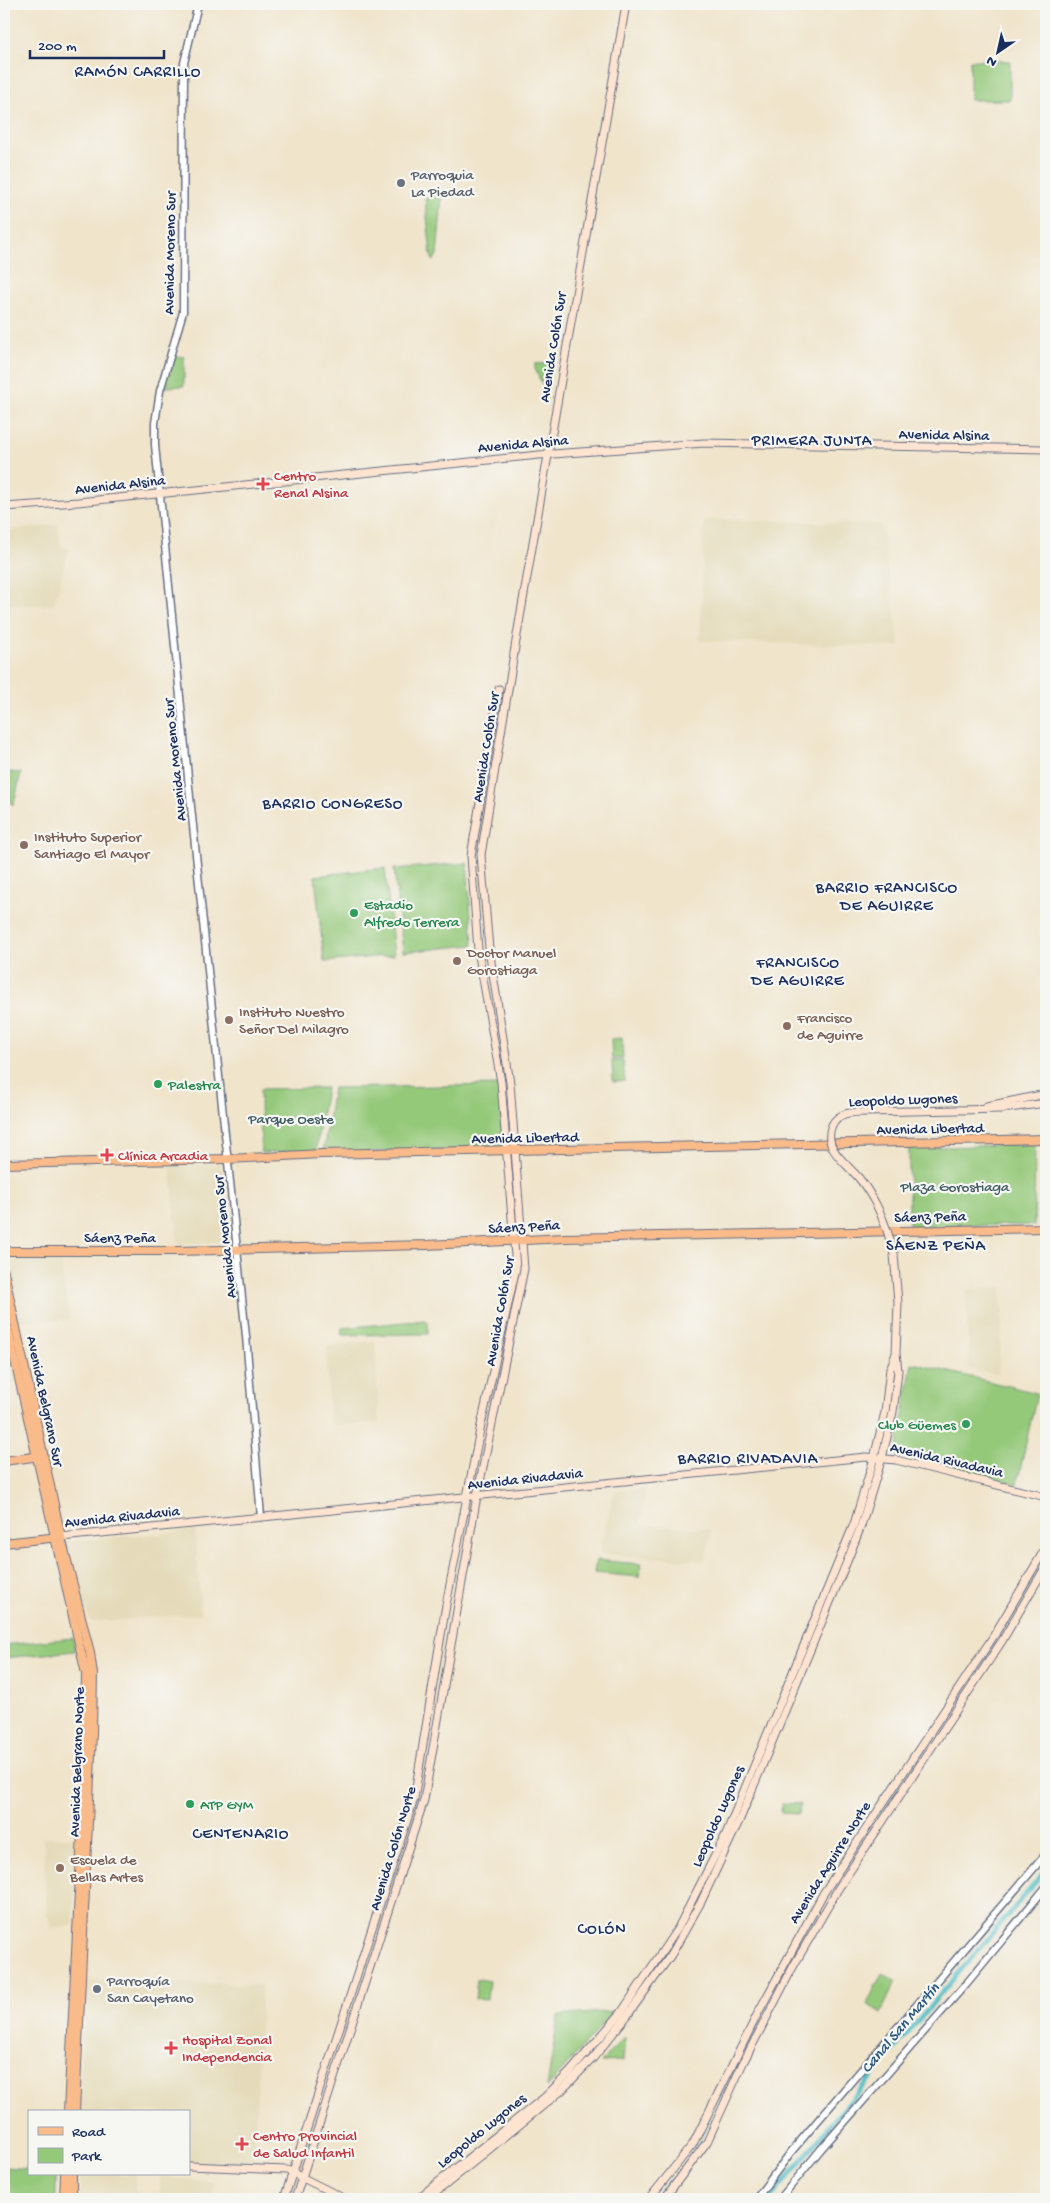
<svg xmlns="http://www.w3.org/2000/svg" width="1050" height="2203" font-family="'Gochi Hand',sans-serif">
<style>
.built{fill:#e5dbba}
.green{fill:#95c97a;stroke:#587c6c}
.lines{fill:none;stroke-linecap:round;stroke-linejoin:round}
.stream{stroke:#50bdc8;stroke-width:1}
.canal{stroke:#50bdc8;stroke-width:4.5}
.tertiary-casing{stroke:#666e84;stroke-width:9}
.secondary-casing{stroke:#666e84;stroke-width:9}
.primary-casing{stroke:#666e84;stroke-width:10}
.tertiary{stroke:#fff;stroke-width:6}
.secondary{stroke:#fde4d1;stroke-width:7}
.primary{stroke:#fabb8b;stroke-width:8}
.secondary-bridge-casing{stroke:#666e84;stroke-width:9;stroke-linecap:butt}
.secondary-bridge{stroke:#fde4d1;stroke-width:7}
.worship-dot{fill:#6b7280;stroke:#f6f6f2;stroke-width:2}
.health-dot{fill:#e0444e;stroke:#f6f6f2;stroke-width:2}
.education-dot{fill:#8d6e63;stroke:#f6f6f2;stroke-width:2}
.leisure-dot{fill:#2e9e5b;stroke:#f6f6f2;stroke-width:2}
.labels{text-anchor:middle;stroke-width:4.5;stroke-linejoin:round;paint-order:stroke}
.worship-label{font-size:15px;fill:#5b616d;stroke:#f6f6f2;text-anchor:start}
.street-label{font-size:15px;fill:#1b2f5e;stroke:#f6f6f2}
.health-label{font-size:15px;fill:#be3a42;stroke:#f6f6f2;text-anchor:start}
.education-label{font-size:15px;fill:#785e54;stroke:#f6f6f2;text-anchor:start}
.leisure-label{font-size:15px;fill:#27864d;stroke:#f6f6f2;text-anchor:start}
.park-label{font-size:15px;fill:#405d66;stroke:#f6f6f2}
.neighbourhood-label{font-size:16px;letter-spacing:1px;fill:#1b2f5e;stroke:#f6f6f2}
.water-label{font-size:16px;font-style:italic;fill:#2b5a7e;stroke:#f6f6f2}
</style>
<rect width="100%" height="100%" fill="#f6f6f2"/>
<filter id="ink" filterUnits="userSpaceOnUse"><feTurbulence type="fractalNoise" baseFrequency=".02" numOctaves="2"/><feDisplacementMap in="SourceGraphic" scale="10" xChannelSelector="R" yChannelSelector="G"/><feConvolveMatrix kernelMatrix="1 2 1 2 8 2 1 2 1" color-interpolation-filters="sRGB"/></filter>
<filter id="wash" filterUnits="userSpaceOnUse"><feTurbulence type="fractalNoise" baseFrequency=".0096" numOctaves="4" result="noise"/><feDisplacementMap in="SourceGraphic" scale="20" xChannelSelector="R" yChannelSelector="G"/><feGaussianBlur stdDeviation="1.12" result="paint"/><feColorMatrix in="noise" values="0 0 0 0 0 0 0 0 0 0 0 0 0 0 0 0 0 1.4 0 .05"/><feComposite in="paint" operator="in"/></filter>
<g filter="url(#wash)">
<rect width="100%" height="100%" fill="#f0e4cb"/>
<g class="built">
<path d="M699,4H940L939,8Z"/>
<path d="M704,519L881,524L900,647L700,641Z"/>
<path d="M58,524L61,547L69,548L54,605H4V531Z"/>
<path d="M170,1164H221L228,1242L178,1244Z"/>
<path d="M4,1258H60L70,1320L17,1321Z"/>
<path d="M1002,1287V1326L998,1374L969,1369L966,1289Z"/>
<path d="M375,1341L379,1423L333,1425L329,1421L327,1346Z"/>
<path d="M642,1488L646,1492L640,1524L709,1529L711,1531L706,1559L703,1561L602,1554L599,1551L614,1493L618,1490Z"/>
<path d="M195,1530L201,1614L90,1622L65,1542Z"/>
<path d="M43,1837H77L73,1926L51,1928L47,1913Z"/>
<path d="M84,1980L262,1985L254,2163L189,2162V2112H79Z"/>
<rect x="80" y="2174" width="55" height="25"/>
<path d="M160,2176L215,2182L212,2199H160Z"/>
</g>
<g class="green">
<path d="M970,60L1010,61V100H970Z"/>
<path d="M442,197L437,255L433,261L431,255L425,198Z"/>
<path d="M175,356L184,357V386L166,387Z"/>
<path d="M550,363L551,366L546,393L535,369V364Z"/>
<path d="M8,772L21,773L14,804H11Z"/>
<path d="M467,863L473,945L403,952L394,869Z"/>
<path d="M385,868L394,955L324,962L315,876Z"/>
<path d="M622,1038L623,1058L612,1059L611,1039Z"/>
<path d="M623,1060L625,1081L613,1082L612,1061Z"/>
<path d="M499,1085L504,1149L323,1153L333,1088Z"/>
<path d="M326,1088L316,1150L261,1153L260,1089Z"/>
<path d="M1035,1144L1034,1225L909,1226V1148Z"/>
<path d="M426,1320L428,1322V1334L343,1335L341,1333L342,1328Z"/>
<path d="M912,1363L1037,1393L1017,1484L896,1455Z"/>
<path d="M596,1560L641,1564L640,1577L594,1573Z"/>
<path d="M73,1638L75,1651L4,1658V1645Z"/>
<path d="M782,1803L800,1804L799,1814L781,1813Z"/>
<path d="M882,1973L896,1981L881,2013L867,2004Z"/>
<path d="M477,1979L489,1981L487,2000L475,1999Z"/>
<path d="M614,2011L547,2088L558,2016Z"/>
<path d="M625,2037L623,2061L601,2062Z"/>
<path d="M4,2167L29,2169V2174H56V2199H4Z"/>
</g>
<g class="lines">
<g class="stream">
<path d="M694,2149L700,2142L740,2059L830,1891L1005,1629L1046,1555"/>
<path d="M655,2199L669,2179"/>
</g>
<path class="canal" d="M770,2199L841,2112L1046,1870"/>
</g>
</g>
<g filter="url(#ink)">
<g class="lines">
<g class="tertiary-casing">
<g id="tertiary">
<path d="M198,4L184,63L183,312L160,391L155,423V445L190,797L246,1336L261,1517"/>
<path d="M756,2199L791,2152L1046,1854"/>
<path d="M780,2199L821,2149L966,1984L1046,1887"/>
</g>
</g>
<g class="secondary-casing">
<g id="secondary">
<path d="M4,507L78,502L539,455L704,443L1046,449"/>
<path d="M987,1106L1046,1094"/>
<path d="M866,1112L1002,1109L1046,1103"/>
<path d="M61,1537L866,1457L896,1460L1046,1497"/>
<path d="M189,2166L287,2170L345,2199"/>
<path d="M284,2199L414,1799L446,1605L480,1430L516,1268L501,1082L478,950L471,856L499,689"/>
<path d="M295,2199L424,1800L477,1496L524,1269L510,1083L489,949L481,855L517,635L626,4"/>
<path d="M417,2199L545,2097L570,2072L621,2013L678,1928L726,1834L854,1524L874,1458L885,1412L890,1369L895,1356"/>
<path d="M428,2199L561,2091L594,2057L627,2016L671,1955L701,1902L740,1819L848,1559L861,1526L882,1458L893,1412L898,1371L896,1353L898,1303L894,1254"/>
<path d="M649,2199L693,2144L759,2011L823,1894L993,1637L1046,1547"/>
<path d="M664,2199L707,2142L743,2063L793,1967L838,1889L1002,1641L1046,1566"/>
</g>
</g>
<g class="primary-casing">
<g id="primary">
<path d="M4,1164L228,1159L321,1154L1046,1139"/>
<path d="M4,1251H177L427,1245L564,1238L1046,1228"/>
<path d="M4,1272L61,1537L90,1653L93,1674L92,1733L75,2112"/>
<path d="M4,1312L86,1674L84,1793L68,2112"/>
<path d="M4,1461L40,1456"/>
<path d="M4,1543L59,1537"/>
<path d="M64,2199L65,2174"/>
<path d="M72,2199V2174"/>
</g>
</g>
<use href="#tertiary" class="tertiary"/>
<use href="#secondary" class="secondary"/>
<use href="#primary" class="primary"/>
<g class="secondary-bridge-casing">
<path id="secondary-bridge" d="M866,1112C853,1112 838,1112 832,1125C822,1148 845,1162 858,1177C864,1184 869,1192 873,1199C883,1216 889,1235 894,1254"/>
</g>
<use href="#secondary-bridge" class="secondary-bridge"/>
</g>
</g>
<g class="worship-dot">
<circle cx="401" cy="183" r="5"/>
<circle cx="97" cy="1989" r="5"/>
</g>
<g class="health-dot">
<path d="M260.5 476.5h5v5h5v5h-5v5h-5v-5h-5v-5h5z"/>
<path d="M104.5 1147.5h5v5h5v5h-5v5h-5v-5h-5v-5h5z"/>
<path d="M168.5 2040.5h5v5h5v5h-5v5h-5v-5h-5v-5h5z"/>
<path d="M239.5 2136.5h5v5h5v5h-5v5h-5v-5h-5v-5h5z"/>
</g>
<g class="education-dot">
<circle cx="24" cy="845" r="5"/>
<circle cx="457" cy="961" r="5"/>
<circle cx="229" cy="1020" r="5"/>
<circle cx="787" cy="1026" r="5"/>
<circle cx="60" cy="1868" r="5"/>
</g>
<g class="leisure-dot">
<circle cx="354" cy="913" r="5"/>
<circle cx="158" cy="1084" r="5"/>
<circle cx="966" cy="1424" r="5"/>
<circle cx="190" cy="1804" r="5"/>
</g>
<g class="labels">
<g class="worship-label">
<text x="411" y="179">Parroquia<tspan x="411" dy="17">La Piedad</tspan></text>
<text x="107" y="1985">Parroquía<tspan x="107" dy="17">San Cayetano</tspan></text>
</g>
<g class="street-label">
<text transform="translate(169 253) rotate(-89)" y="5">Avenida Moreno Sur</text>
<text transform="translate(552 347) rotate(-81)" y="5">Avenida Colón Sur</text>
<text transform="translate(944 434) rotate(1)" y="5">Avenida Alsina</text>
<text transform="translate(523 443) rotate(-5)" y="5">Avenida Alsina</text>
<text transform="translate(120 484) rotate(-6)" y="5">Avenida Alsina</text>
<text transform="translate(485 747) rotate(-81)" y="5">Avenida Colón Sur</text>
<text transform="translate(174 760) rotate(-96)" y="5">Avenida Moreno Sur</text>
<text transform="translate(903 1099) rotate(-2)" y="5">Leopoldo Lugones</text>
<text transform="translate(930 1128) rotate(-1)" y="5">Avenida Libertad</text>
<text transform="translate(525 1137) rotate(-1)" y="5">Avenida Libertad</text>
<text transform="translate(930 1216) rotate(-1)" y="5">Sáenz Peña</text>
<text transform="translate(524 1226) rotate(-3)" y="5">Sáenz Peña</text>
<text x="120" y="1242">Sáenz Peña</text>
<text transform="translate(224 1237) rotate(-96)" y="5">Avenida Moreno Sur</text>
<text transform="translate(499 1311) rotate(-80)" y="5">Avenida Colón Sur</text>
<text transform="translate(46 1401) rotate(78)" y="5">Avenida Belgrano Sur</text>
<text transform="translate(947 1459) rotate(13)" y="5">Avenida Rivadavia</text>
<text transform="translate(525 1478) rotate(-6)" y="5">Avenida Rivadavia</text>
<text transform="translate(122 1516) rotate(-6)" y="5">Avenida Rivadavia</text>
<text transform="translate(76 1762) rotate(-88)" y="5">Avenida Belgrano Norte</text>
<text transform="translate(717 1816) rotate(-66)" y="5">Leopoldo Lugones</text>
<text transform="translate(392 1848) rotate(-73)" y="5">Avenida Colón Norte</text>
<text transform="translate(829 1862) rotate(-58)" y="5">Avenida Aguirre Norte</text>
<text transform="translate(481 2130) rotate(-39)" y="5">Leopoldo Lugones</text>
</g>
<g class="health-label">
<text x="274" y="480">Centro<tspan x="274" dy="17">Renal Alsina</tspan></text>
<text x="118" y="1160">Clínica Arcadia</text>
<text x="182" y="2044">Hospital Zonal<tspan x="182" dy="17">Independencia</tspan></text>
<text x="253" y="2140">Centro Provincial<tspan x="253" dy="17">de Salud Infantil</tspan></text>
</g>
<g class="education-label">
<text x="34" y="841">Instituto Superior<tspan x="34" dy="17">Santiago El Mayor</tspan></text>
<text x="467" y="957">Doctor Manuel<tspan x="467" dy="17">Gorostiaga</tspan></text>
<text x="239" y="1016">Instituto Nuestro<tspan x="239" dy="17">Señor Del Milagro</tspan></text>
<text x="797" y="1022">Francisco<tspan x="797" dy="17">de Aguirre</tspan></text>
<text x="70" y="1864">Escuela de<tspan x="70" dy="17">Bellas Artes</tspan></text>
</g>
<g class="leisure-label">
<text x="364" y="909">Estadio<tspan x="364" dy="17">Alfredo Terrera</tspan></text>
<text x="168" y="1089">Palestra</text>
<text x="956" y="1429" text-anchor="end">Club Güemes</text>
<text x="200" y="1809">ATP GYM</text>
</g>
<g class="park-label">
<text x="291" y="1123">Parque Oeste</text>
<text x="955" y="1191">Plaza Gorostiaga</text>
</g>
<g class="neighbourhood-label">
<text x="138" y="76">RAMÓN CARRILLO</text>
<text x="812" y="445">PRIMERA JUNTA</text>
<text x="333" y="808">BARRIO CONGRESO</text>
<text x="887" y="892">BARRIO FRANCISCO<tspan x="887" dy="18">DE AGUIRRE</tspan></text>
<text x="798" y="967">FRANCISCO<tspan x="798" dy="18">DE AGUIRRE</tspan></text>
<text x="936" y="1250">SÁENZ PEÑA</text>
<text x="748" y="1463">BARRIO RIVADAVIA</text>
<text x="241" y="1838">CENTENARIO</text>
<text x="602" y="1933">COLÓN</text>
</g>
<g class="water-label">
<text transform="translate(899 2027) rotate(-50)" y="6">Canal San Martín</text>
</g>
</g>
<rect width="1050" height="2203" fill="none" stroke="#f6f6f2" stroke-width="20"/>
<rect x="28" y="2110" width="162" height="65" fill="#f6f6f2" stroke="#9ea6b7"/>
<rect x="38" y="2127" width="25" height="8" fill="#fabb8b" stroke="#9ea6b7"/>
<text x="72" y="2136" font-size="15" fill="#1b2f5e">Road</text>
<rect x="38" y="2148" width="25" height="15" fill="#95c97a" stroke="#9ea6b7"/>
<text x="72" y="2160" font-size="15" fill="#1b2f5e">Park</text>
<g transform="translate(998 52) rotate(214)" stroke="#f6f6f2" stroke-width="4" paint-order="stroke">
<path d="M0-4L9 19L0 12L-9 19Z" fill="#1b2f5e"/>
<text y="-8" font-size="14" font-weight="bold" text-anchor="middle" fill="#1b2f5e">N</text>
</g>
<path d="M30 50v8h134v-8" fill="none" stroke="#1b2f5e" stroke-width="2.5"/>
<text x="38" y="50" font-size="15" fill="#1b2f5e" stroke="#f6f6f2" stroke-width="4" paint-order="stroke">200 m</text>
</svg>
